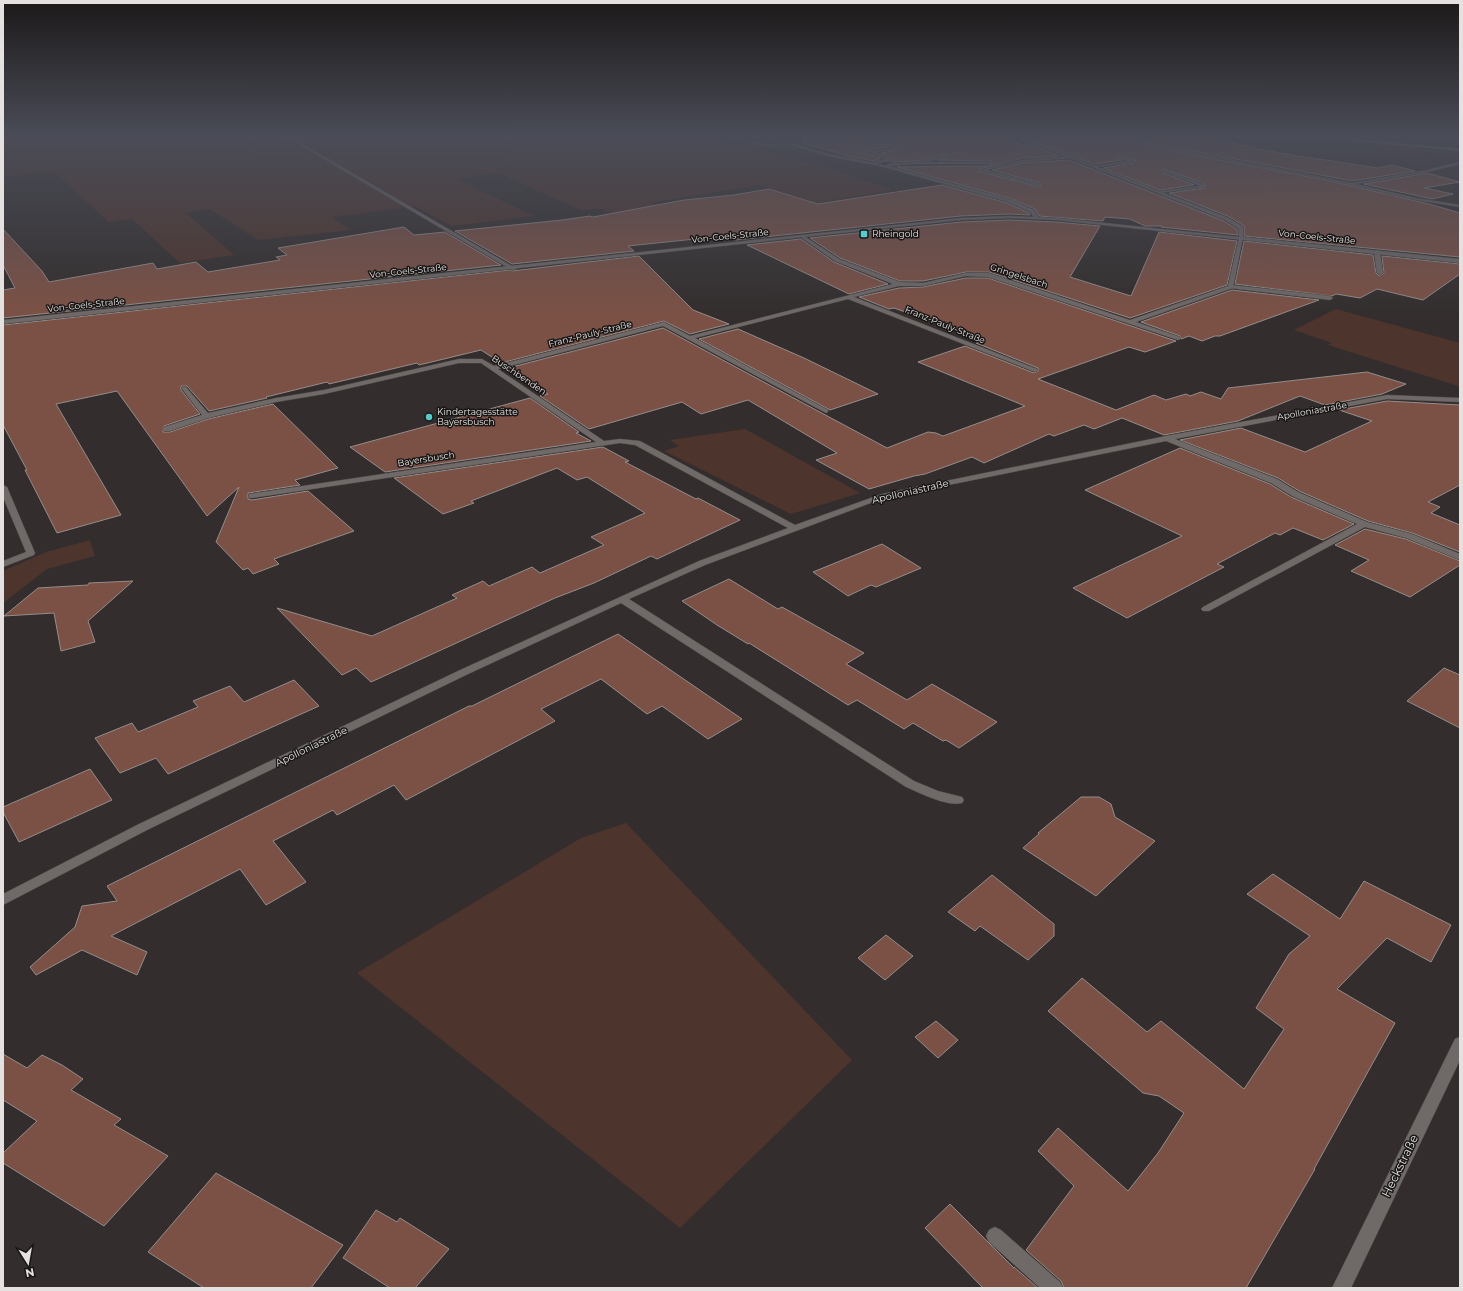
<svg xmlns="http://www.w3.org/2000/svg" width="1463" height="1291" font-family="Montserrat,sans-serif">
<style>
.green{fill:#4d342c}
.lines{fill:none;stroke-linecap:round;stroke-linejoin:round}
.stream{fill:#739c9b;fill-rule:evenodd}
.building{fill:#7c5145;stroke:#938d8b}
.service-casing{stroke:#4f4b4a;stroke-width:1}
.minor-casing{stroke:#4f4b4a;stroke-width:1}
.secondary-casing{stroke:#4f4b4a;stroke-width:1}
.service{fill:#6f6968;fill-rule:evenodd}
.minor{fill:#6f6968;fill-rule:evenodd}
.secondary{fill:#6f6968;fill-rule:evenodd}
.poi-dot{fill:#52cdcd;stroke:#191716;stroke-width:1.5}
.labels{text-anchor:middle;stroke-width:3;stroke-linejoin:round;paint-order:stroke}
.far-poi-label{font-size:9px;fill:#e4e1e0;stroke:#191716;text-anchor:start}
.far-street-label{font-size:9px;fill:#e4e1e0;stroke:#191716}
.street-label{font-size:10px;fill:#e4e1e0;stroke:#191716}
.near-street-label{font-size:12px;fill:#e4e1e0;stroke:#191716}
</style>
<rect width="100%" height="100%" fill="#332e2d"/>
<g class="green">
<path d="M3,136H712L838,171L892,190L818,203L759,185L650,203L677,215L633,222L602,209L581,210L498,173L457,179L534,216L451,226L415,206L332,217L351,230L258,240L210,209L186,213L234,255L180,263L132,219L109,222L53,171L3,177Z"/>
<path d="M1325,136H1376L1392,141L1460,148V157L1350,142Z"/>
<path d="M1336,309L1460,343V388L1458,386L1328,345L1332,343L1294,330Z"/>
<path d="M745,429L860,493L791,514L664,451L679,446L670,440Z"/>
<path d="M90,540L95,556L47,569L3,603V571L46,552Z"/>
<path d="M626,823L852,1060L680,1228L357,973L581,838Z"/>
</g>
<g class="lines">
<path class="stream" d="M1347,136H1350L1355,139L1460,149V151L1355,141L1350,140Z"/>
</g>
<g class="building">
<path d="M804,136H814L815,137L881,158L874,161L848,156L803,143Z"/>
<path d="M823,136H861V137L888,147L872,149Z"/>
<path d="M869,136H998L1027,147V143L1059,156L1023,158L979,169L978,171L1040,187L1041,185L1040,183L992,170L1023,163L1069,160L1224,221L1238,230V235L1161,227L1162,226H1145L1130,219L1105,217L1103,221L1039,216L1035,209L1012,199L897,167L990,166L992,161L938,160L948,158L946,154L915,161L892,162V158L881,153L901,149L902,147Z"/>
<path d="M1028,136H1121L1128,140L1156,148L1326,180L1429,204L1460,213V257L1244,236V226L1230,217L1169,193L1204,188L1205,187L1204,183L1163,169V173L1194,185L1160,190L1103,168L1135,163L1136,161L1119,155L1118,159L1122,160L1094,164L1028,139Z"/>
<path d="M1129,136H1203L1258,149L1298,156L1378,168L1392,165L1415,171L1352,181L1157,144Z"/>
<path d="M1427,173L1460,182L1424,188L1453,194L1432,199L1364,184Z"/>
<path d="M942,185L1007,203L1029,213L1030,215L1009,214L961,216L736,240L724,236L628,246L634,251L512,264L455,231L562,220L590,216L593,217L684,200L734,195L769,189L818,204Z"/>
<path d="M1009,220L1056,222L1100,226L1070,277L1131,296L1159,232L1237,241L1227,285L1130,318L989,272H966L923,281H900L840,258L810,238L961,222Z"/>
<path d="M404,227L414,235L445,232L501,265L3,318V290L15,288L3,265V229L42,271L49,282L153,263L157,269L196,262L208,272L280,260L276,257L287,255L278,248Z"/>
<path d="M801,239L834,262L888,284L849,294L747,245Z"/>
<path d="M1244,241L1373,255L1376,273L1379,276L1384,273L1382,256L1460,264V274L1423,300L1377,289L1360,298L1336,294L1332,296L1235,284Z"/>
<path d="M639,256L693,310L729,324L690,334L664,321L501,363L481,350L419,365L417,363L329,384L327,382L266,397L267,398L209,411L187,386H181V390L200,414L164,426L163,432H170L208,419L273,404L338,468L295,480L300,485L248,493V499L252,500L308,491L354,531L274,559L279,564L253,574L248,568L243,570L216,542L239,487L207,516L117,391L56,404L121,515L57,533L25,470H27L3,425V325L510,270L512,271Z"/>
<path d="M966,278H988L1176,341L1145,352L1129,347L1038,379L1116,410L1154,395L1166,400L1186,394L1190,396L1201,392L1221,399L1228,388L1367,372L1406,384L1382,394L1325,405L1300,396L1238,421L1164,435L1122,418L1094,429L1084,425L1054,436L1049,434L984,463L972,457L925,474L914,476L869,489L816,460L837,453L748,400L701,414L682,402L589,429L540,396L548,394L508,368L663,328L887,448L928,432L936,433L943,436L1025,406L918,362L965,346L1034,373L1038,371V368L976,343L984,340L894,308L889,309L859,297L899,288L923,287Z"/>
<path d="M1232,290L1319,300L1220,336H1215L1202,341L1189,336L1181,339L1180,336L1141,322Z"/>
<path d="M738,329L804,358L878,394L830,410L699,339Z"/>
<path d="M530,398L579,432L576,433L591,441L385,472L350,447Z"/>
<path d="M1387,401L1460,405V485L1428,502L1440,507L1431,513L1460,525V552L1412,533L1368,521L1299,491L1278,478L1180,440L1241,428L1305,452L1372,421L1339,410Z"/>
<path d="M603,447L629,461L625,462L696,499L698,498L740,520L657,559L651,556L594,583L555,598L371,682L356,668L342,675L277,608L372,636L457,598L452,595L483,581L489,586L532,567L540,573L604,545L591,537L645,513L587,477L577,480L557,468L471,501L474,503L443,514L394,478Z"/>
<path d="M1180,448L1270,484L1291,497L1354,524L1323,540L1293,528L1280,535L1275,533L1217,564L1224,567L1127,618L1073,588L1182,536L1085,490Z"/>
<path d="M1365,529L1406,539L1460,561V565L1410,597L1351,571L1369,560L1335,545Z"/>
<path d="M882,544L921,568L876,587L871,585L848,596L813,572Z"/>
<path d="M729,579L778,609L782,607L864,653L846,664L907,700L932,684L997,722L959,748L946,740L943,741L913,723L904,729L857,700L848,705L749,643L748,644L717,625L682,601Z"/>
<path d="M133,581L88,621L95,642L61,651L54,613L4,616L38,588L88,585L89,583Z"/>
<path d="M618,634L742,719L708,739L662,706L647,714L601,679L541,709L555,721L406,800L394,785L337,815L333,810L273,841L306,882L266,905L240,869L111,936L147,952L137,975L82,950L36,975L30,967L75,927L82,906L117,901L107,886L469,706H472Z"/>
<path d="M1444,668L1460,675V728L1407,701Z"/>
<path d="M294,680L319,706L168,774L156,758L120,773L95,738L132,723L138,732L198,707L193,701L230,686L244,702Z"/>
<path d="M90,769L112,800L19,842L3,812V807Z"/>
<path d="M1081,797H1099L1111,804L1115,817L1155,841L1096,896L1023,848L1039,834L1038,833Z"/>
<path d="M1273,874L1340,919L1364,881L1451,925L1431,962L1387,938L1337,989L1395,1023L1314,1169H1315L1246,1288H1064L1061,1281L1026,1250L1074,1186L1038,1151L1058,1128L1128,1191L1158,1153L1184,1113L1159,1096L1143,1093L1048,1011L1082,978L1147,1032L1161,1021L1244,1089L1284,1029L1256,1008L1289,954L1310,936L1247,894Z"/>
<path d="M992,875L1054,924V936L1028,960L980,926L975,931L948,912Z"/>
<path d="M886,935L913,956L885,980L858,958Z"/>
<path d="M936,1021L958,1040L938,1058L915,1037Z"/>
<path d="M3,1054L27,1068L42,1055L62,1065L83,1079L71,1090L121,1119L114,1125L168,1156L104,1226L3,1163V1153L37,1121L3,1100Z"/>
<path d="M216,1173L343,1245L311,1288H204L148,1252Z"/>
<path d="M950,1204L1014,1268V1267L1038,1288H983L925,1228Z"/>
<path d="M376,1210L397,1222L400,1218L449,1249L415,1288H390L343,1258Z"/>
</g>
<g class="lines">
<g class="service-casing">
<g id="service">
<path d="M285,136H289L517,269L512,270Z"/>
<path d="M728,136H732L763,144L789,146H763Z"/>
<path d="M762,136H766L829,154L875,163V161L886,159L871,153L815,136H819L872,151L894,148L862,136H866L901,148L876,152L891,159V161L876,163L886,166L888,164L915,162L946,155L947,157L924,162H991L990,164H915L888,166L1012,200L1034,210L1038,217L1034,218L1030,212L1008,202L880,166L827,156Z"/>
<path d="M1122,136H1126L1131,138L1129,139Z"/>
<path d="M1072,156L1071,158L1023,162L986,170L1040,184L1039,186L979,170L1023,160Z"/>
<path d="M1120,156L1135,162L1095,167L1093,166L1128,161L1119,158Z"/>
<path d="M1164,170L1203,184L1204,187L1159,193L1160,191L1200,186L1164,172Z"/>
<path d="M1377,250L1380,252L1383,273L1380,275L1377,273L1374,252Z"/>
<path d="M1231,285L1330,296L1333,298L1330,300L1229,288V286Z"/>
<path d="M995,1227L1001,1230L1060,1282L1063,1288H1040L989,1242L986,1236L989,1230Z"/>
</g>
</g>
<g class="minor-casing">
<g id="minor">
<path d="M1129,137L1157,145L1352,183L1427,170L1460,162V164L1427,172L1356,184L1416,198L1460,205V207L1416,200L1326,179L1156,147L1128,139Z"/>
<path d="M804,236L839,259L900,282L923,283L966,273H989L1130,320L1228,286L1239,237L1241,236L1243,237L1233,288L1136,322L1180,337V339L1178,340L988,277L966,276L923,286H899L854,297L1037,369V371L1035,372L848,299L695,338L828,410V412L826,413L663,326L498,369L604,441L620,439L640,441L795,525L882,494L1166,436L1387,395L1460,398V402L1387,399L1175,439L1277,479L1298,492L1367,522L1412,534L1460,554V560L1406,538L1365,527L1209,611H1203L1201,609L1203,607L1357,524L1292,496L1271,483L1166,441L884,498L705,565L629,599L914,781L938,791L962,797L964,800L962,803C947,807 920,793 906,787L621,603L466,675L147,830L3,905V894L139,824L458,671L699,561L788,528L635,445L620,443L252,498H249V494L596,442L481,363H459L324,394L276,402L208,418L170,431H164V427L202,415L182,389V387H186L208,413L276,398L324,390L459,359H482L494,366L664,322L690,336L893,284L835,261L802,238Z"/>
<path d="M3,485L7,487L35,553L34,555L3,567V561L26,552L3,497Z"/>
</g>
</g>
<g class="secondary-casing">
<g id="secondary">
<path d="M1014,136H1017L1229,218L1243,227V237L1460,259V263L1056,220L1009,218L961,220L3,324V320L961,218L1009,216L1056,218L1239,237V229L1225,220Z"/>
<path d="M1460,1037V1060L1351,1288H1332L1455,1039Z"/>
</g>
</g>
<use href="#service" class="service"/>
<use href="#minor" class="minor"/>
<use href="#secondary" class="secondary"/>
</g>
<linearGradient id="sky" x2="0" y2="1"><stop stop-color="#1c1919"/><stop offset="0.43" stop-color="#4a4c57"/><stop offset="1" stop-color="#4a4c57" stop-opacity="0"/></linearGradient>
<rect width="1463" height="316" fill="url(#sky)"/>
<g class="poi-dot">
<rect x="860" y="230" width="8" height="8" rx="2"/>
<circle cx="429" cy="417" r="4"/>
</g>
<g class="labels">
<g class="far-poi-label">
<text x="872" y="237">Rheingold</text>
<text x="437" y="415">Kindertagesstätte<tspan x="437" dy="10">Bayersbusch</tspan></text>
</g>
<g class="far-street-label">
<text transform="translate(730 236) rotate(-6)" y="3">Von-Coels-Straße</text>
<text transform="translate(1317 237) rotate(6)" y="3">Von-Coels-Straße</text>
<text transform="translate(408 271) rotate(-6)" y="3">Von-Coels-Straße</text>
<text transform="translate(1019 276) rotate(18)" y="3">Gringelsbach</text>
<text transform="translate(86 305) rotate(-6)" y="3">Von-Coels-Straße</text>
<text transform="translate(945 325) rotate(22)" y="3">Franz-Pauly-Straße</text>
<text transform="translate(590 334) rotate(-14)" y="3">Franz-Pauly-Straße</text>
<text transform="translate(519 375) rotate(34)" y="3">Buschbenden</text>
<text transform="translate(1312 411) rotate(-10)" y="3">Apolloniastraße</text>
<text transform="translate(426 459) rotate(-9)" y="3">Bayersbusch</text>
</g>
<g class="street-label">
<text transform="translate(910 491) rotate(-13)" y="4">Apolloniastraße</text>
<text transform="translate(311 746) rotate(-26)" y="4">Apolloniastraße</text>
</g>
<g class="near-street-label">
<text transform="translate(1400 1166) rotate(-64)" y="4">Heckstraße</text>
</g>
</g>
<rect width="1463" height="1291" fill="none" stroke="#e4e1e0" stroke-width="8"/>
<g transform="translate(28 1263) rotate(169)" stroke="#191716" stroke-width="3" paint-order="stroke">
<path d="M0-3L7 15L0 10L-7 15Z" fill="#e4e1e0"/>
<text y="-6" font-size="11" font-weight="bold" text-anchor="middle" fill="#e4e1e0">N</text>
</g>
</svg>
